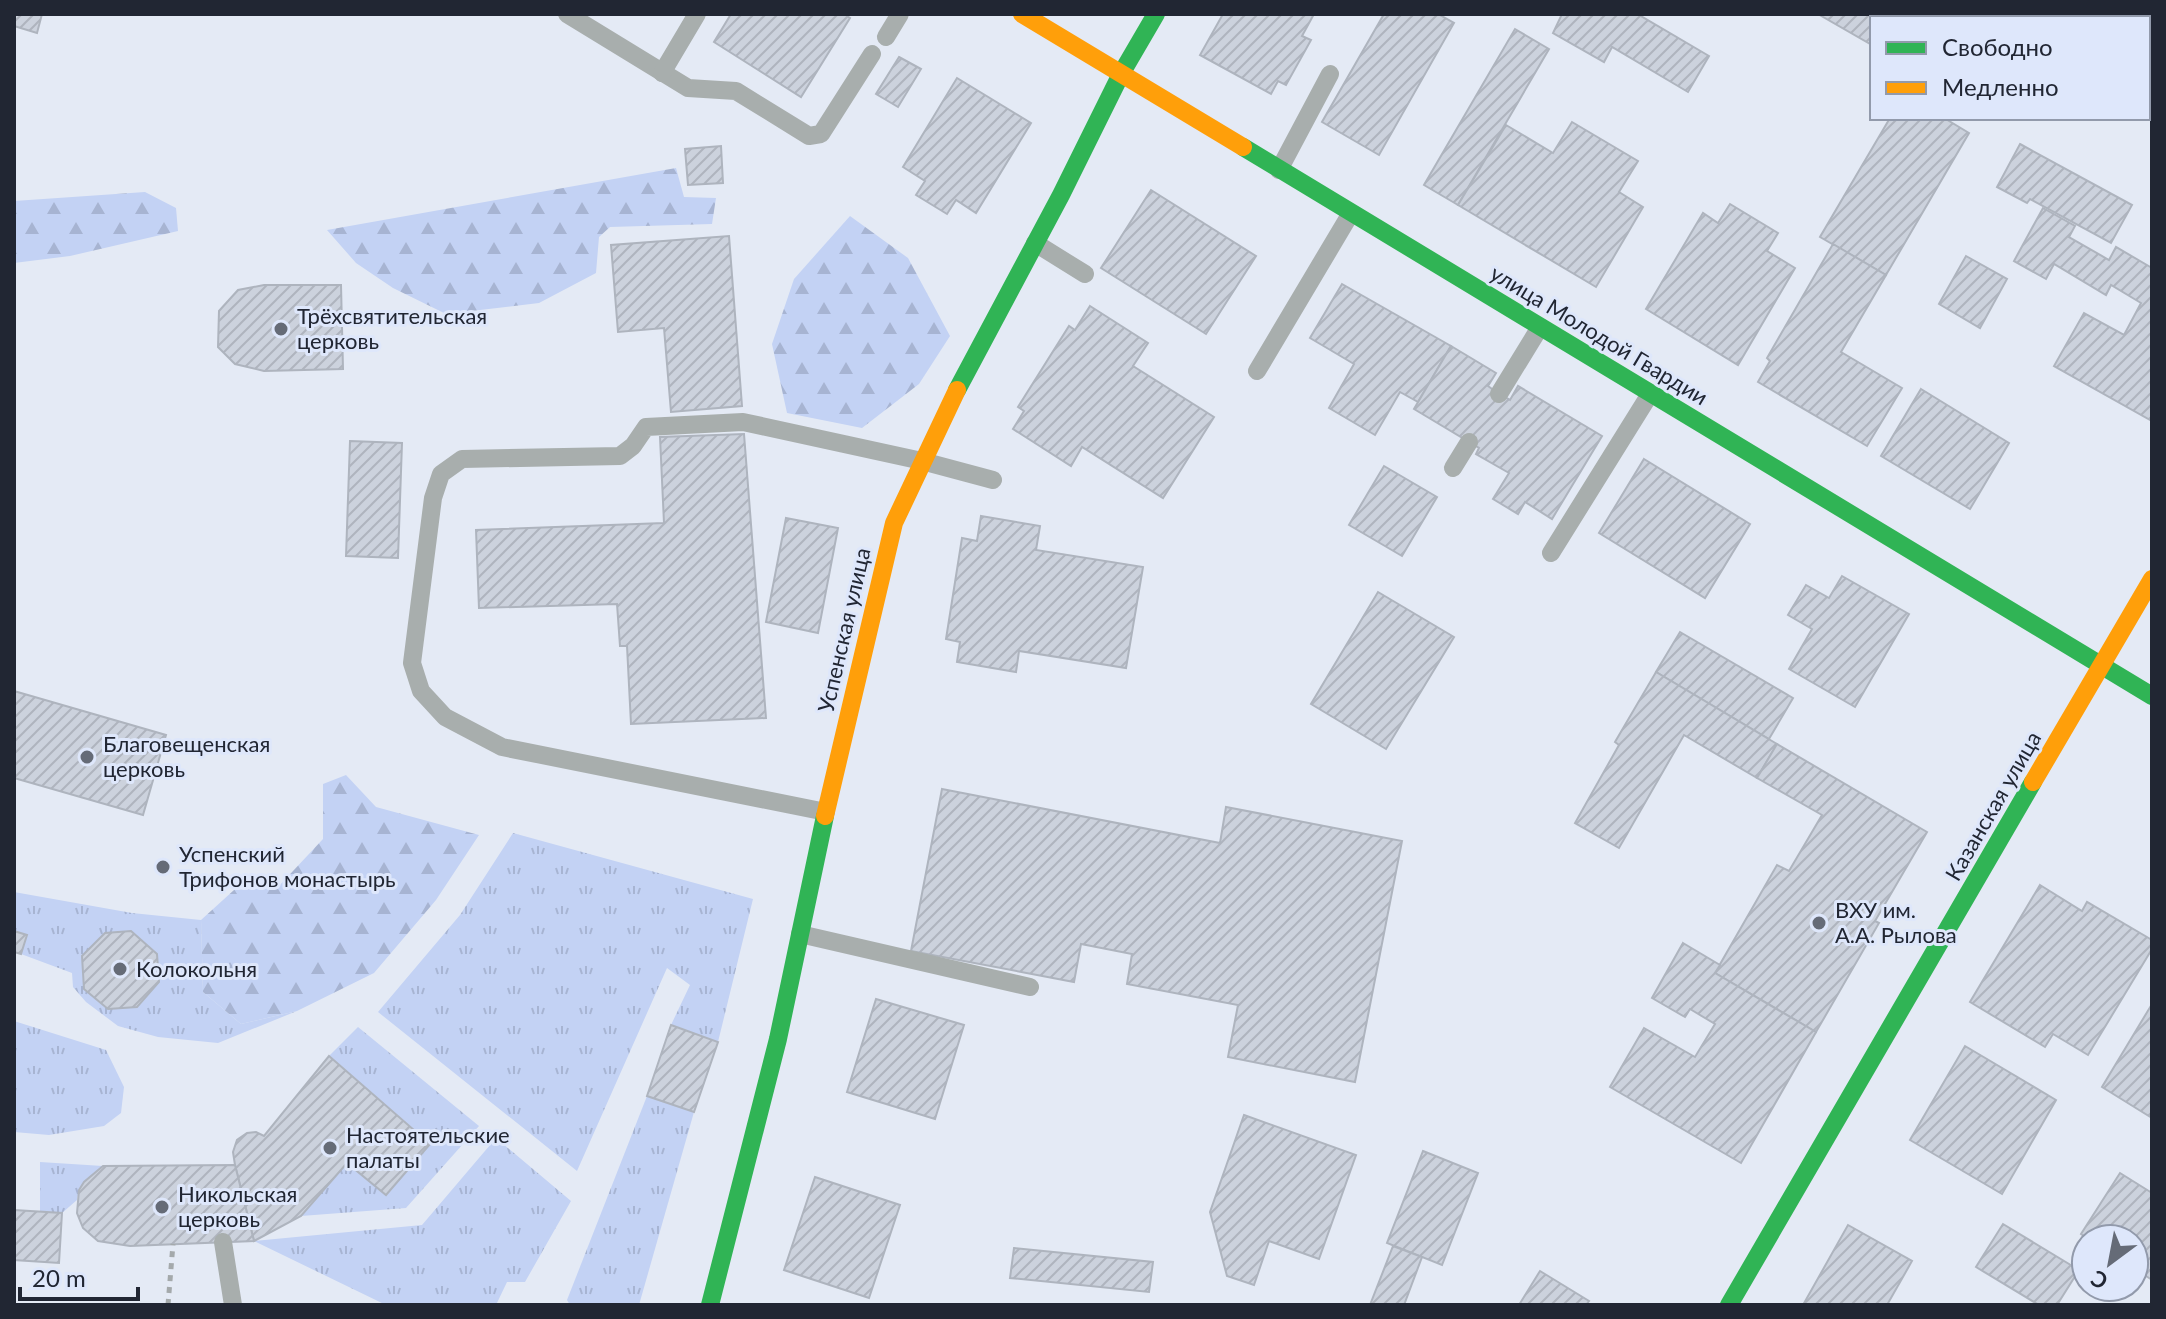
<svg xmlns="http://www.w3.org/2000/svg" width="2166" height="1319" font-family="Lato,sans-serif">
<style>
.grass{fill:url(#grass-tufts)}
.forest{fill:url(#forest-firs)}
.building{fill:url(#building-hatch);stroke:#aeb4be;stroke-width:2}
.lines{fill:none;stroke-linecap:round;stroke-linejoin:round}
.path{stroke:#a4a9ab;stroke-width:5;stroke-dasharray:6 6;stroke-linecap:butt}
.lane{stroke:#a8aead;stroke-width:18}
.fast{stroke:#30b455;stroke-width:18}
.slow{stroke:#ff9f0a;stroke-width:18}
.poi-dot{fill:#656b77;stroke:#dee7fb;stroke-width:3}
.labels{text-anchor:middle;stroke-width:6;stroke-linejoin:round;paint-order:stroke}
.poi-label{font-size:22px;fill:#212633;stroke:#dee7fb;text-anchor:start}
.street-label{font-size:22px;fill:#212633;stroke:#dee7fb}
</style>
<defs>
<pattern id="grass-tufts" width="24" height="20" patternUnits="userSpaceOnUse" patternTransform="scale(2)"><rect width="24" height="20" fill="#c3d2f4"/><path d="M3 7l-1-3M5 7V3M7 7l1-3M15 17l-1-3M17 17v-4M19 17l1-3" fill="none" stroke="#a7b4d2"/></pattern>
<pattern id="forest-firs" width="22" height="20" patternUnits="userSpaceOnUse" patternTransform="scale(2)"><rect width="22" height="20" fill="#c3d2f4"/><path d="M5 1l3.5 6h-7zM16 11l3.5 6h-7z" fill="#a7b4d2"/></pattern>
<pattern id="building-hatch" width="6" height="6" patternUnits="userSpaceOnUse" patternTransform="scale(2)"><rect width="6" height="6" fill="#ccd2dd"/><path d="M-1 1l2-2M0 6l6-6M5 7l2-2" fill="none" stroke="#afb4be"/></pattern>
</defs>
<rect width="100%" height="100%" fill="#e4eaf5"/>
<g class="grass">
<path d="M513,833L753,899L718,1042L671,1025L690,985L667,968L577,1171L378,1012L460,915Z"/>
<path d="M14,892L132,913L201,920L203,992L241,1024L297,1011L218,1043L158,1037L118,1026L86,1002L73,987L72,973L21,954L27,935L14,931Z"/>
<path d="M14,1021L106,1050L124,1087L121,1113L104,1126L49,1135L14,1132Z"/>
<path d="M358,1027L479,1126L406,1208L301,1216L329,1056Z"/>
<path d="M647,1096L694,1112L639,1305H570L567,1300Z"/>
<path d="M496,1138L571,1201L525,1282H507L496,1305H386L254,1241L422,1225Z"/>
<path d="M40,1162L103,1166C91,1176 80,1183 77,1200L62,1213L40,1212Z"/>
</g>
<g class="forest">
<path d="M676,168L684,197L716,198L712,224L610,227L599,237L596,273L539,303L446,314L393,288L356,263L327,230Z"/>
<path d="M145,192L176,208L178,231L70,256L14,263V201Z"/>
<path d="M850,216L908,258L950,336L919,384L862,428L787,413L772,344L794,279Z"/>
<path d="M346,775L376,807L479,835L436,900L374,973L297,1011L241,1024L203,992L201,920L234,890L278,887L323,839V784Z"/>
</g>
<g class="building">
<path d="M14,14H42L37,33L14,26Z"/>
<path d="M731,14H844L850,18L801,97L714,42Z"/>
<path d="M1223,14H1314L1302,36L1311,40L1286,85L1278,81L1271,94L1200,55Z"/>
<path d="M1384,14H1438L1454,23L1379,155L1322,122Z"/>
<path d="M1562,14H1642L1641,16L1709,56L1688,92L1612,47L1604,62L1553,33Z"/>
<path d="M1818,14H1901L1899,18H1872V45Z"/>
<path d="M1515,29L1549,49L1458,205L1424,185Z"/>
<path d="M899,57L921,69L898,107L876,94Z"/>
<path d="M957,78L1031,123L976,213L956,200L947,214L916,195L925,181L903,167Z"/>
<path d="M1890,118H1944L1969,133L1886,275L1820,237Z"/>
<path d="M1572,122L1638,161L1619,192L1643,207L1596,287L1458,205L1506,125L1553,153Z"/>
<path d="M2020,144L2132,205L2111,243L2030,199L2027,203L1997,187Z"/>
<path d="M721,146L723,183L688,185L685,149Z"/>
<path d="M1151,190L1256,256L1206,334L1101,268Z"/>
<path d="M1730,204L1778,233L1767,251L1795,268L1738,365L1646,309L1703,213L1718,223Z"/>
<path d="M2043,208L2075,226L2069,237L2109,260L2116,247L2152,268V421L2054,366L2084,313L2124,335L2141,303L2111,285L2106,295L2054,264L2046,279L2014,261Z"/>
<path d="M729,236L742,406L671,412L664,328L618,332L611,245Z"/>
<path d="M1833,244L1886,275L1841,352L1902,388L1867,446L1758,382L1770,361L1767,358Z"/>
<path d="M1966,256L2007,279L1980,328L1939,304Z"/>
<path d="M1342,284L1451,346L1418,402L1400,392L1375,435L1329,408L1354,364L1310,338Z"/>
<path d="M264,285H341L343,369L264,371L235,364L218,347L219,311L238,290Z"/>
<path d="M1090,306L1148,343L1133,366L1214,417L1163,498L1082,447L1071,466L1013,429L1024,411L1018,407L1069,326L1075,330Z"/>
<path d="M1451,346L1496,373L1488,386L1499,394L1510,400L1518,386L1602,436L1552,519L1525,502L1518,514L1493,499L1509,473L1476,454L1479,448L1414,409Z"/>
<path d="M1921,389L2009,443L1970,509L1881,456Z"/>
<path d="M744,434L766,718L631,724L627,646H620L617,604L479,608L476,530L664,523L660,437Z"/>
<path d="M350,441L402,443L398,558L346,556Z"/>
<path d="M1644,459L1750,524L1705,598L1599,533Z"/>
<path d="M1384,466L1437,497L1402,556L1349,525Z"/>
<path d="M981,516L1040,526L1036,550L1143,567L1126,668L1019,651L1016,672L957,662L960,642L946,639L962,538L977,541Z"/>
<path d="M786,518L838,528L818,633L766,622Z"/>
<path d="M1842,576L1909,614L1855,707L1789,669L1812,629L1788,615L1806,585L1829,598Z"/>
<path d="M1378,592L1454,637L1386,749L1311,704Z"/>
<path d="M1680,632L1793,698L1769,739L1656,672Z"/>
<path d="M1656,672L1777,744L1757,778L1684,735L1619,848L1575,823L1619,745L1615,742Z"/>
<path d="M14,691L166,735L143,815L14,778Z"/>
<path d="M1777,744L1927,832L1875,921L1879,923L1816,1032L1715,973L1777,865L1789,871L1822,815L1757,778Z"/>
<path d="M942,789L1220,843L1226,807L1402,841L1355,1082L1228,1057L1238,1005L1127,984L1132,954L1081,944L1074,982L911,951Z"/>
<path d="M2040,885L2082,911L2087,902L2152,940V949L2088,1055L2053,1034L2045,1047L1970,1002Z"/>
<path d="M14,931L27,935L21,954L14,952Z"/>
<path d="M131,931L157,954L159,982L137,1007L108,1009L84,989L82,956L105,933Z"/>
<path d="M1683,943L1720,965L1715,973L1816,1032L1741,1163L1610,1087L1644,1028L1695,1057L1715,1024L1690,1009L1685,1017L1652,998Z"/>
<path d="M876,999L964,1025L935,1119L847,1092Z"/>
<path d="M2152,1004V1118L2102,1087Z"/>
<path d="M671,1025L718,1042L694,1112L647,1096Z"/>
<path d="M1965,1046L2056,1100L2002,1194L1910,1140Z"/>
<path d="M329,1056L430,1144L386,1195L347,1163L301,1216L254,1241L235,1165L233,1152L237,1140L247,1133L256,1132L264,1136Z"/>
<path d="M1244,1115L1356,1155L1319,1259L1269,1241L1254,1285L1227,1276L1210,1212Z"/>
<path d="M1423,1151L1478,1173L1442,1265L1387,1243Z"/>
<path d="M235,1165L254,1241L130,1246L98,1241L83,1228L77,1213L79,1190L84,1182L103,1166Z"/>
<path d="M2120,1173L2152,1193V1280L2134,1268V1239H2088L2081,1234Z"/>
<path d="M815,1177L900,1205L869,1298L784,1270Z"/>
<path d="M14,1210L62,1213L59,1263L14,1260Z"/>
<path d="M2003,1224L2079,1270L2057,1305H2039L1976,1267Z"/>
<path d="M1848,1225L1912,1261L1887,1305H1803Z"/>
<path d="M1393,1246L1422,1257L1404,1305H1370Z"/>
<path d="M1014,1248L1153,1262L1149,1292L1010,1278Z"/>
<path d="M1540,1271L1589,1301L1586,1305H1519Z"/>
</g>
<g class="lines">
<path class="path" d="M168,1305L173,1244"/>
<g class="lane">
<path d="M567,14L688,88L736,91L809,136L821,134L872,54"/>
<path d="M886,37L900,14"/>
<path d="M662,73L697,14"/>
<path d="M1279,170L1330,74"/>
<path d="M1035,243L1085,274"/>
<path d="M1257,371L1351,213"/>
<path d="M1499,394L1540,327"/>
<path d="M1453,468L1469,442"/>
<path d="M1551,553L1650,394"/>
<path d="M826,812L502,747L445,717L421,691L412,663L433,498L441,474L462,459L620,456L633,446L646,427L743,422L922,461L993,480"/>
<path d="M800,934L1030,987"/>
<path d="M223,1242L233,1305"/>
</g>
<g class="fast">
<path d="M1243,147L2152,696"/>
<path d="M957,390L1061,195L1121,74L1156,14"/>
<path d="M710,1305L778,1039L825,816"/>
<path d="M1729,1305L2033,782"/>
</g>
<g class="slow">
<path d="M1022,14L1243,147"/>
<path d="M2033,782L2152,579"/>
<path d="M825,816L894,523L957,390"/>
</g>
</g>
<g class="poi-dot">
<circle cx="281" cy="329" r="8"/>
<circle cx="87" cy="757" r="8"/>
<circle cx="163" cy="867" r="8"/>
<circle cx="1819" cy="923" r="8"/>
<circle cx="120" cy="969" r="8"/>
<circle cx="330" cy="1148" r="8"/>
<circle cx="162" cy="1207" r="8"/>
</g>
<g class="labels">
<g class="poi-label">
<text x="297" y="324">Трёхсвятительская<tspan x="297" dy="25">церковь</tspan></text>
<text x="103" y="752">Благовещенская<tspan x="103" dy="25">церковь</tspan></text>
<text x="179" y="862">Успенский<tspan x="179" dy="25">Трифонов монастырь</tspan></text>
<text x="1835" y="918">ВХУ им.<tspan x="1835" dy="25">А.А. Рылова</tspan></text>
<text x="136" y="977">Колокольня</text>
<text x="346" y="1143">Настоятельские<tspan x="346" dy="25">палаты</tspan></text>
<text x="178" y="1202">Никольская<tspan x="178" dy="25">церковь</tspan></text>
</g>
<g class="street-label">
<text transform="translate(1599 335) rotate(31)" y="8">улица Молодой Гвардии</text>
<text transform="translate(844 630) rotate(-77)" y="8">Успенская улица</text>
<text transform="translate(1993 806) rotate(-60)" y="8">Казанская улица</text>
</g>
</g>
<rect width="2166" height="1319" fill="none" stroke="#212633" stroke-width="32"/>
<rect x="1870" y="16" width="280" height="104" fill="#dee7fb" stroke="#929aab" stroke-width="2"/>
<rect x="1886" y="42" width="40" height="12" fill="#30b455" stroke="#929aab" stroke-width="2"/>
<text x="1942" y="56" font-size="24" fill="#212633">Свободно</text>
<rect x="1886" y="82" width="40" height="12" fill="#ff9f0a" stroke="#929aab" stroke-width="2"/>
<text x="1942" y="96" font-size="24" fill="#212633">Медленно</text>
<g transform="translate(2110 1263) rotate(212)"><circle r="38" fill="#dee7fb" stroke="#929aab" stroke-width="2"/>
<path d="M0-6L14 30L0 20L-14 30Z" fill="#656b77"/>
<text y="-12" font-size="22" font-weight="bold" text-anchor="middle" fill="#212633">С</text>
</g>
<path d="M20 1287v12h118v-12" fill="none" stroke="#212633" stroke-width="4"/>
<text x="32" y="1287" font-size="24" fill="#212633" stroke="#dee7fb" stroke-width="6" paint-order="stroke">20 m</text>
</svg>
